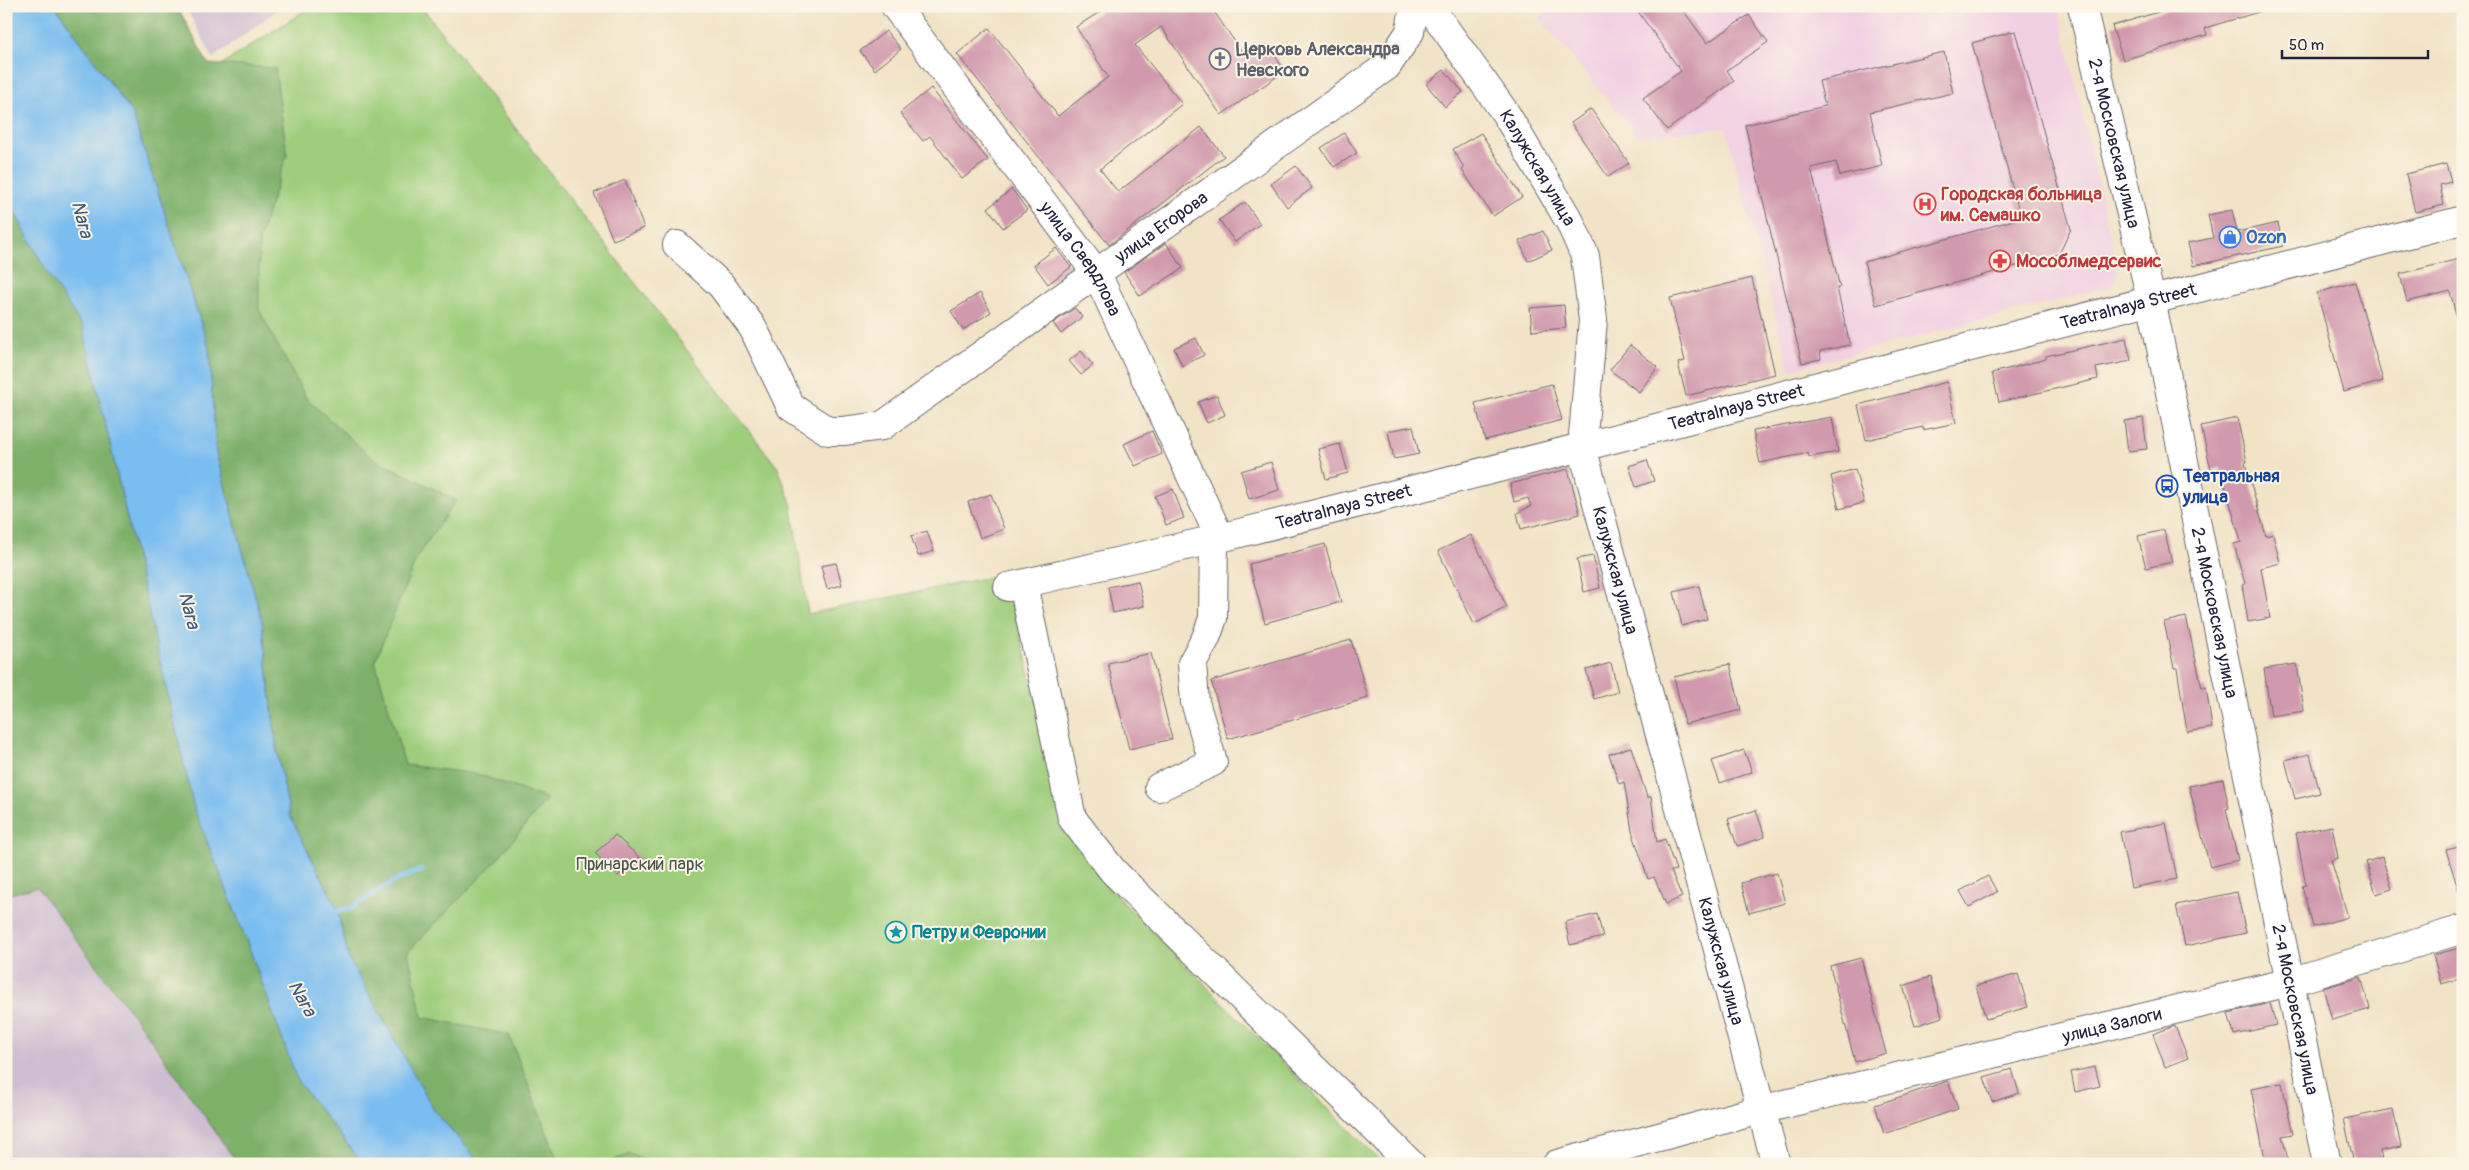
<svg xmlns="http://www.w3.org/2000/svg" width="2469" height="1170" font-family="Pangolin,sans-serif">
<style>
.built{fill:#f1d0e3}
.industrial{fill:#cebed1}
.green{fill:#9ecd7b;stroke:#60785b}
.forest{fill:#7eb06b;stroke:#506953}
.water{fill:#7abdf0;stroke:#4e7096}
.lines{fill:none;stroke-linecap:round;stroke-linejoin:round}
.stream{stroke:#7abdf0;stroke-width:5.5}
.building{fill:#d199ad}
.minor-casing{stroke:#6a666c;stroke-width:30}
.minor{stroke:#fff;stroke-width:28}
.labels{text-anchor:middle;stroke-width:4;stroke-linejoin:round;paint-order:stroke}
.worship-label{font-size:18px;font-weight:bold;fill:#5b616d;stroke:#fcf5e5;text-anchor:start}
.street-label{font-size:18px;fill:#22223b;stroke:#fcf5e5}
.health-label{font-size:18px;font-weight:bold;fill:#be3a42;stroke:#fcf5e5;text-anchor:start}
.shop-label{font-size:18px;font-weight:bold;fill:#366cbe;stroke:#fcf5e5;text-anchor:start}
.transit-label{font-size:18px;font-weight:bold;fill:#164399;stroke:#fcf5e5;text-anchor:start}
.park-label{font-size:18px;fill:#47554e;stroke:#fcf5e5}
.culture-label{font-size:18px;font-weight:bold;fill:#0d838f;stroke:#fcf5e5;text-anchor:start}
.water-label{font-size:19px;font-style:italic;fill:#41587a;stroke:#fcf5e5}
</style>
<rect width="100%" height="100%" fill="#fcf5e5"/>
<filter id="ink" filterUnits="userSpaceOnUse"><feTurbulence type="fractalNoise" baseFrequency=".02" numOctaves="2"/><feDisplacementMap in="SourceGraphic" scale="10" xChannelSelector="R" yChannelSelector="G"/><feConvolveMatrix kernelMatrix="1 2 1 2 8 2 1 2 1" color-interpolation-filters="sRGB"/></filter>
<filter id="wash" filterUnits="userSpaceOnUse"><feTurbulence type="fractalNoise" baseFrequency=".0096" numOctaves="4" result="noise"/><feDisplacementMap in="SourceGraphic" scale="20" xChannelSelector="R" yChannelSelector="G"/><feGaussianBlur stdDeviation="1.12" result="paint"/><feColorMatrix in="noise" values="0 0 0 0 0 0 0 0 0 0 0 0 0 0 0 0 0 1.4 0 .05"/><feComposite in="paint" operator="in"/></filter>
<g filter="url(#wash)">
<rect width="100%" height="100%" fill="#f1e3c6"/>
<path class="built" d="M1556,6H2058L2118,271L2112,286L1790,370L1726,128L1638,136L1539,17Z"/>
<g class="industrial">
<path d="M185,6H283L213,58Z"/>
<path d="M37,887L142,1027L238,1164H6V895Z"/>
</g>
<path class="green" d="M33,6H166L207,74L312,6H421L778,468L791,503L808,614L1005,574L1067,825L1105,884L1383,1164H481L434,1110L169,143Z"/>
<g class="forest">
<path d="M55,6H177L208,64L275,68L287,154L259,239V310L306,398L372,458L456,500L417,557L375,661L405,765L477,774L547,799L493,864L408,952L422,1017L509,1035L559,1164H481L434,1110L349,959L336,906L290,816L277,753L262,621L216,453L209,348L132,113Z"/>
<path d="M6,196L49,276L83,326L194,808L246,939L298,1082L363,1164H238L142,1027L37,887L6,895Z"/>
<path d="M630,1154L654,1164H604Z"/>
</g>
<path class="water" d="M6,6H55L132,113L209,348L216,453L262,621L277,753L290,816L336,906L349,959L434,1110L481,1164H363L298,1082L246,939L194,808L83,327L49,276L6,196Z"/>
<g class="lines">
<path class="stream" d="M338,911L351,908L398,879L422,870"/>
</g>
<g id="blocks">
<g class="building">
<path d="M1109,6H1210L1247,59L1268,45L1285,71L1221,115L1161,27L1135,45L1182,104L1100,169L1118,192L1201,127L1224,156L1109,245L957,54L989,28L1058,116L1108,77L1076,27Z"/>
<path d="M1634,6H1680L1707,43L1749,15L1768,42L1727,70L1734,81L1667,130L1643,98L1681,71Z"/>
<path d="M2178,6H2264L2265,10L2205,28L2207,35L2123,60L2112,26Z"/>
<path d="M886,31L901,49L875,70L860,51Z"/>
<path d="M2015,31L2071,229L2059,254L1876,305L1864,262L2021,218L1972,43Z"/>
<path d="M1944,52L1953,93L1870,112L1882,166L1840,176L1836,162L1811,168L1840,288H1837L1850,345L1820,351L1821,359L1802,363L1745,125L1825,106L1819,81Z"/>
<path d="M1444,70L1463,92L1445,107L1426,84Z"/>
<path d="M931,88L988,160L962,179L930,136L923,141L900,113Z"/>
<path d="M1591,109L1629,163L1608,177L1571,123Z"/>
<path d="M1344,133L1357,153L1334,167L1321,148Z"/>
<path d="M1481,133L1522,197L1493,216L1462,170L1464,168L1453,149Z"/>
<path d="M2446,164L2451,182L2440,185L2444,205L2415,212L2406,174Z"/>
<path d="M1296,166L1312,188L1287,207L1271,184Z"/>
<path d="M625,180L644,228L613,240L594,193Z"/>
<path d="M1012,189L1027,210L1003,228L988,208Z"/>
<path d="M1245,202L1260,224L1235,242L1219,220Z"/>
<path d="M2232,210L2237,232L2278,223L2283,246L2193,266L2188,243L2213,238L2208,215Z"/>
<path d="M1543,231L1552,250L1528,261L1519,241Z"/>
<path d="M1166,243L1183,268L1140,296L1124,272Z"/>
<path d="M1056,248L1071,267L1048,284L1034,265Z"/>
<path d="M2463,258V319L2457,320L2450,291L2407,302L2400,274Z"/>
<path d="M1752,278L1775,374L1686,396L1678,363L1685,361L1670,298Z"/>
<path d="M2355,282L2383,381L2344,392L2317,293Z"/>
<path d="M980,293L991,312L963,330L951,311Z"/>
<path d="M1564,305L1566,328L1532,331L1530,308Z"/>
<path d="M1075,308L1082,317L1061,334L1053,323Z"/>
<path d="M1196,338L1204,355L1182,366L1174,348Z"/>
<path d="M2126,338L2131,361L2096,368L2098,379L1999,402L1992,373L2046,359V356Z"/>
<path d="M1630,345L1658,367L1639,392L1610,370Z"/>
<path d="M1081,351L1093,365L1081,375L1069,361Z"/>
<path d="M1947,382L1956,423L1923,430V427L1866,440L1858,405Z"/>
<path d="M1552,384L1562,420L1485,440L1475,403Z"/>
<path d="M1217,395L1225,415L1207,423L1198,402Z"/>
<path d="M1832,417L1838,452L1809,457L1808,453L1760,463L1753,431Z"/>
<path d="M2143,418L2147,449L2128,451L2124,421Z"/>
<path d="M2237,418L2247,462L2245,463L2266,536L2273,534L2280,563L2261,568L2270,618L2248,622L2242,585L2245,584L2234,544L2241,542L2220,468L2211,470L2201,426Z"/>
<path d="M1413,426L1419,454L1394,459L1388,431Z"/>
<path d="M1152,431L1162,454L1135,466L1124,444Z"/>
<path d="M1340,444L1348,473L1326,479L1318,449Z"/>
<path d="M1647,460L1654,481L1636,487L1629,466Z"/>
<path d="M1271,462L1279,490L1249,499L1241,471Z"/>
<path d="M1568,469L1580,514L1521,529L1517,513L1531,506L1528,498L1514,502L1510,484Z"/>
<path d="M1855,469L1864,503L1839,509L1831,476Z"/>
<path d="M1173,489L1184,518L1166,525L1155,496Z"/>
<path d="M991,494L1004,529L980,538L968,502Z"/>
<path d="M2164,530L2172,562L2146,568L2138,536Z"/>
<path d="M927,531L934,551L918,556L911,536Z"/>
<path d="M1471,535L1507,607L1474,624L1438,551Z"/>
<path d="M1325,544L1341,602L1265,623L1249,564Z"/>
<path d="M1593,556L1600,588L1584,592L1577,559Z"/>
<path d="M836,563L842,585L827,589L821,566Z"/>
<path d="M1138,581L1144,606L1113,613L1108,587Z"/>
<path d="M1699,586L1707,619L1682,626L1674,592Z"/>
<path d="M2186,617L2202,688L2206,687L2212,728L2187,732L2177,668H2174L2164,622Z"/>
<path d="M1351,640L1368,698L1228,739L1211,681Z"/>
<path d="M1151,653L1172,739L1129,749L1108,663Z"/>
<path d="M1611,663L1618,692L1594,699L1586,670Z"/>
<path d="M1730,664L1741,710L1685,724L1674,677Z"/>
<path d="M2297,664L2304,711L2271,716L2264,669Z"/>
<path d="M1631,747L1647,797H1651L1657,842L1665,839L1676,870L1671,871L1682,897L1666,904L1654,877L1648,879L1632,831L1624,782L1619,784L1609,754Z"/>
<path d="M1744,750L1752,772L1720,783L1712,761Z"/>
<path d="M2310,754L2320,793L2295,799L2285,760Z"/>
<path d="M2223,779L2229,808L2226,809L2238,860L2210,867L2189,786Z"/>
<path d="M1756,810L1765,837L1737,846L1728,819Z"/>
<path d="M2166,823L2177,879L2131,888L2120,832Z"/>
<path d="M2332,826L2338,858L2331,860L2348,917L2313,927L2302,886L2306,885L2296,833Z"/>
<path d="M615,835L641,859L618,876L595,853Z"/>
<path d="M2463,846V891L2459,892L2446,850Z"/>
<path d="M2382,857L2392,889L2376,894L2366,862Z"/>
<path d="M1777,873L1785,903L1749,913L1741,883Z"/>
<path d="M1988,876L1997,892L1969,907L1960,891Z"/>
<path d="M2237,892L2246,933L2185,946L2176,905Z"/>
<path d="M1597,914L1603,937L1570,945L1565,922Z"/>
<path d="M2463,947V978L2441,984L2433,955Z"/>
<path d="M1861,958L1886,1053L1855,1062L1830,966Z"/>
<path d="M2018,974L2028,1007L1986,1019L1976,986Z"/>
<path d="M1930,977L1942,1017L1915,1026L1903,986Z"/>
<path d="M2361,977L2370,1009L2332,1020L2323,988Z"/>
<path d="M2270,1003L2276,1025L2234,1035L2228,1013Z"/>
<path d="M2175,1026L2188,1058L2165,1067L2153,1034Z"/>
<path d="M2095,1067L2100,1086L2075,1092L2071,1072Z"/>
<path d="M2012,1069L2019,1093L1992,1102L1984,1077Z"/>
<path d="M1948,1081L1958,1109L1884,1134L1875,1105Z"/>
<path d="M2282,1083L2293,1134L2282,1136L2289,1164H2266L2251,1089Z"/>
<path d="M2393,1109L2401,1147L2380,1151L2383,1164H2354L2344,1119Z"/>
</g>
</g>
</g>
<g filter="url(#ink)">
<use href="#blocks" fill-opacity="0" stroke="#6a666c" stroke-width="1"/>
<g class="lines">
<g class="minor-casing">
<g id="minor">
<path id="s1" d="M895,6L1097,274L1220,538"/>
<path id="s2" d="M1429,6L1506,114L1570,222L1585,256L1593,320L1582,447L1776,1164"/>
<path id="s3" d="M2082,6L2151,299L2327,1164"/>
<path id="s4" d="M677,245L721,285L753,328L791,407L828,431H843L882,426L1387,66L1410,32L1414,6"/>
<path d="M1023,584L1072,818L1113,871L1411,1164"/>
<path id="s5" d="M1008,587L1220,538L1582,447L2463,220"/>
<path d="M1159,787L1213,762L1195,702L1192,663L1206,638L1213,618L1214,539"/>
<path id="s6" d="M1557,1164L1760,1110L2290,982L2463,929"/>
</g>
</g>
<use href="#minor" class="minor"/>
</g>
</g>
<defs>
<g id="church-ring" transform="scale(1.125)"><circle r="9.5" fill="#fcf5e5" stroke="#6b7280" stroke-width="1.5"/><path d="M-1.2-6h2.4v3.5h3.3v2.4h-3.3V6h-2.4V-.1h-3.3v-2.4h3.3Z" fill="#6b7280"/></g>
<g id="hospital-ring" transform="scale(1.125)"><circle r="9.5" fill="#fcf5e5" stroke="#e0444e" stroke-width="1.5"/><path d="M-5-5h3v3.5h4V-5h3V5h-3V1.5h-4V5h-3Z" fill="#e0444e"/></g>
<g id="shop-ring" transform="scale(1.125)"><circle r="9.5" fill="#fcf5e5" stroke="#3f7fe0" stroke-width="1.5"/><path d="M-5-2.5h2.3a2.7 3.5 0 0 1 5.4 0H5L5.5 6h-11ZM-1.5-2.5h3a1.5 2.3 0 0 0-3 0Z" fill="#3f7fe0"/></g>
<g id="pharmacy-ring" transform="scale(1.125)"><circle r="9.5" fill="#fcf5e5" stroke="#e0444e" stroke-width="1.5"/><path d="M-2-6h4v4h4v4h-4v4h-4v-4h-4v-4h4Z" fill="#e0444e"/></g>
<g id="bus-ring" transform="scale(1.125)"><circle r="9.5" fill="#fcf5e5" stroke="#1a4fb4" stroke-width="1.5"/><path d="M-5-6H5V4H4V6H2V4H-2V6H-4V4H-5ZM-3.5-4V0h7V-4ZM-3.5 1.2v1.5H-2V1.2ZM2 1.2v1.5H3.5V1.2Z" fill="#1a4fb4"/></g>
<g id="sight-ring" transform="scale(1.125)"><circle r="9.5" fill="#fcf5e5" stroke="#0f9aa8" stroke-width="1.5"/><path d="M0-6L1.8-2.2L6-1.7L2.9 1.2L3.7 5.4L0 3.3L-3.7 5.4L-2.9 1.2L-6-1.7L-1.8-2.2Z" fill="#0f9aa8"/></g>
</defs>
<g fill-rule="evenodd">
<use href="#church-ring" x="1220" y="59"/>
<use href="#hospital-ring" x="1925" y="204"/>
<use href="#shop-ring" x="2230" y="237"/>
<use href="#pharmacy-ring" x="2000" y="261"/>
<use href="#bus-ring" x="2167" y="486"/>
<use href="#sight-ring" x="896" y="932"/>
</g>
<g class="labels">
<g class="worship-label">
<text x="1236" y="55">Церковь Александра<tspan x="1236" dy="21">Невского</tspan></text>
</g>
<g class="street-label">
<text dy="6" stroke="none"><textPath href="#s3" startOffset="141">2-я Московская улица</textPath></text>
<text dy="6" stroke="none"><textPath href="#s2" startOffset="195">Калужская улица</textPath></text>
<text dy="6" stroke="none"><textPath href="#s4" startOffset="642">улица Егорова</textPath></text>
<text dy="6" stroke="none"><textPath href="#s1" startOffset="314">улица Свердлова</textPath></text>
<text dy="6" stroke="none"><textPath href="#s5" startOffset="1155">Teatralnaya Street</textPath></text>
<text dy="6" stroke="none"><textPath href="#s5" startOffset="750">Teatralnaya Street</textPath></text>
<text dy="6" stroke="none"><textPath href="#s5" startOffset="345">Teatralnaya Street</textPath></text>
<text dy="6" stroke="none"><textPath href="#s2" startOffset="615">Калужская улица</textPath></text>
<text dy="6" stroke="none"><textPath href="#s3" startOffset="621">2-я Московская улица</textPath></text>
<text dy="6" stroke="none"><textPath href="#s2" startOffset="1020">Калужская улица</textPath></text>
<text dy="6" stroke="none"><textPath href="#s3" startOffset="1026">2-я Московская улица</textPath></text>
<text dy="6" stroke="none"><textPath href="#s6" startOffset="572">улица Залоги</textPath></text>
</g>
<g class="health-label">
<text x="1941" y="200">Городская больница<tspan x="1941" dy="21">им. Семашко</tspan></text>
<text x="2016" y="267">Мособлмедсервис</text>
</g>
<g class="shop-label">
<text x="2246" y="243">Ozon</text>
</g>
<g class="transit-label">
<text x="2183" y="482">Театральная<tspan x="2183" dy="21">улица</tspan></text>
</g>
<g class="park-label">
<text x="640" y="870">Принарский парк</text>
</g>
<g class="culture-label">
<text x="912" y="938">Петру и Февронии</text>
</g>
<g class="water-label">
<text transform="translate(83 219) rotate(75)" y="7">Nara</text>
<text transform="translate(190 610) rotate(75)" y="7">Nara</text>
<text transform="translate(303 998) rotate(61)" y="7">Nara</text>
</g>
</g>
<rect width="2469" height="1170" fill="none" stroke="#fcf5e5" stroke-width="25"/>
<path d="M2282 50v8h146v-8" fill="none" stroke="#22223b" stroke-width="2.5"/>
<text x="2289" y="50" font-size="15" fill="#22223b" stroke="#fcf5e5" stroke-width="4" paint-order="stroke">50 m</text>
</svg>
